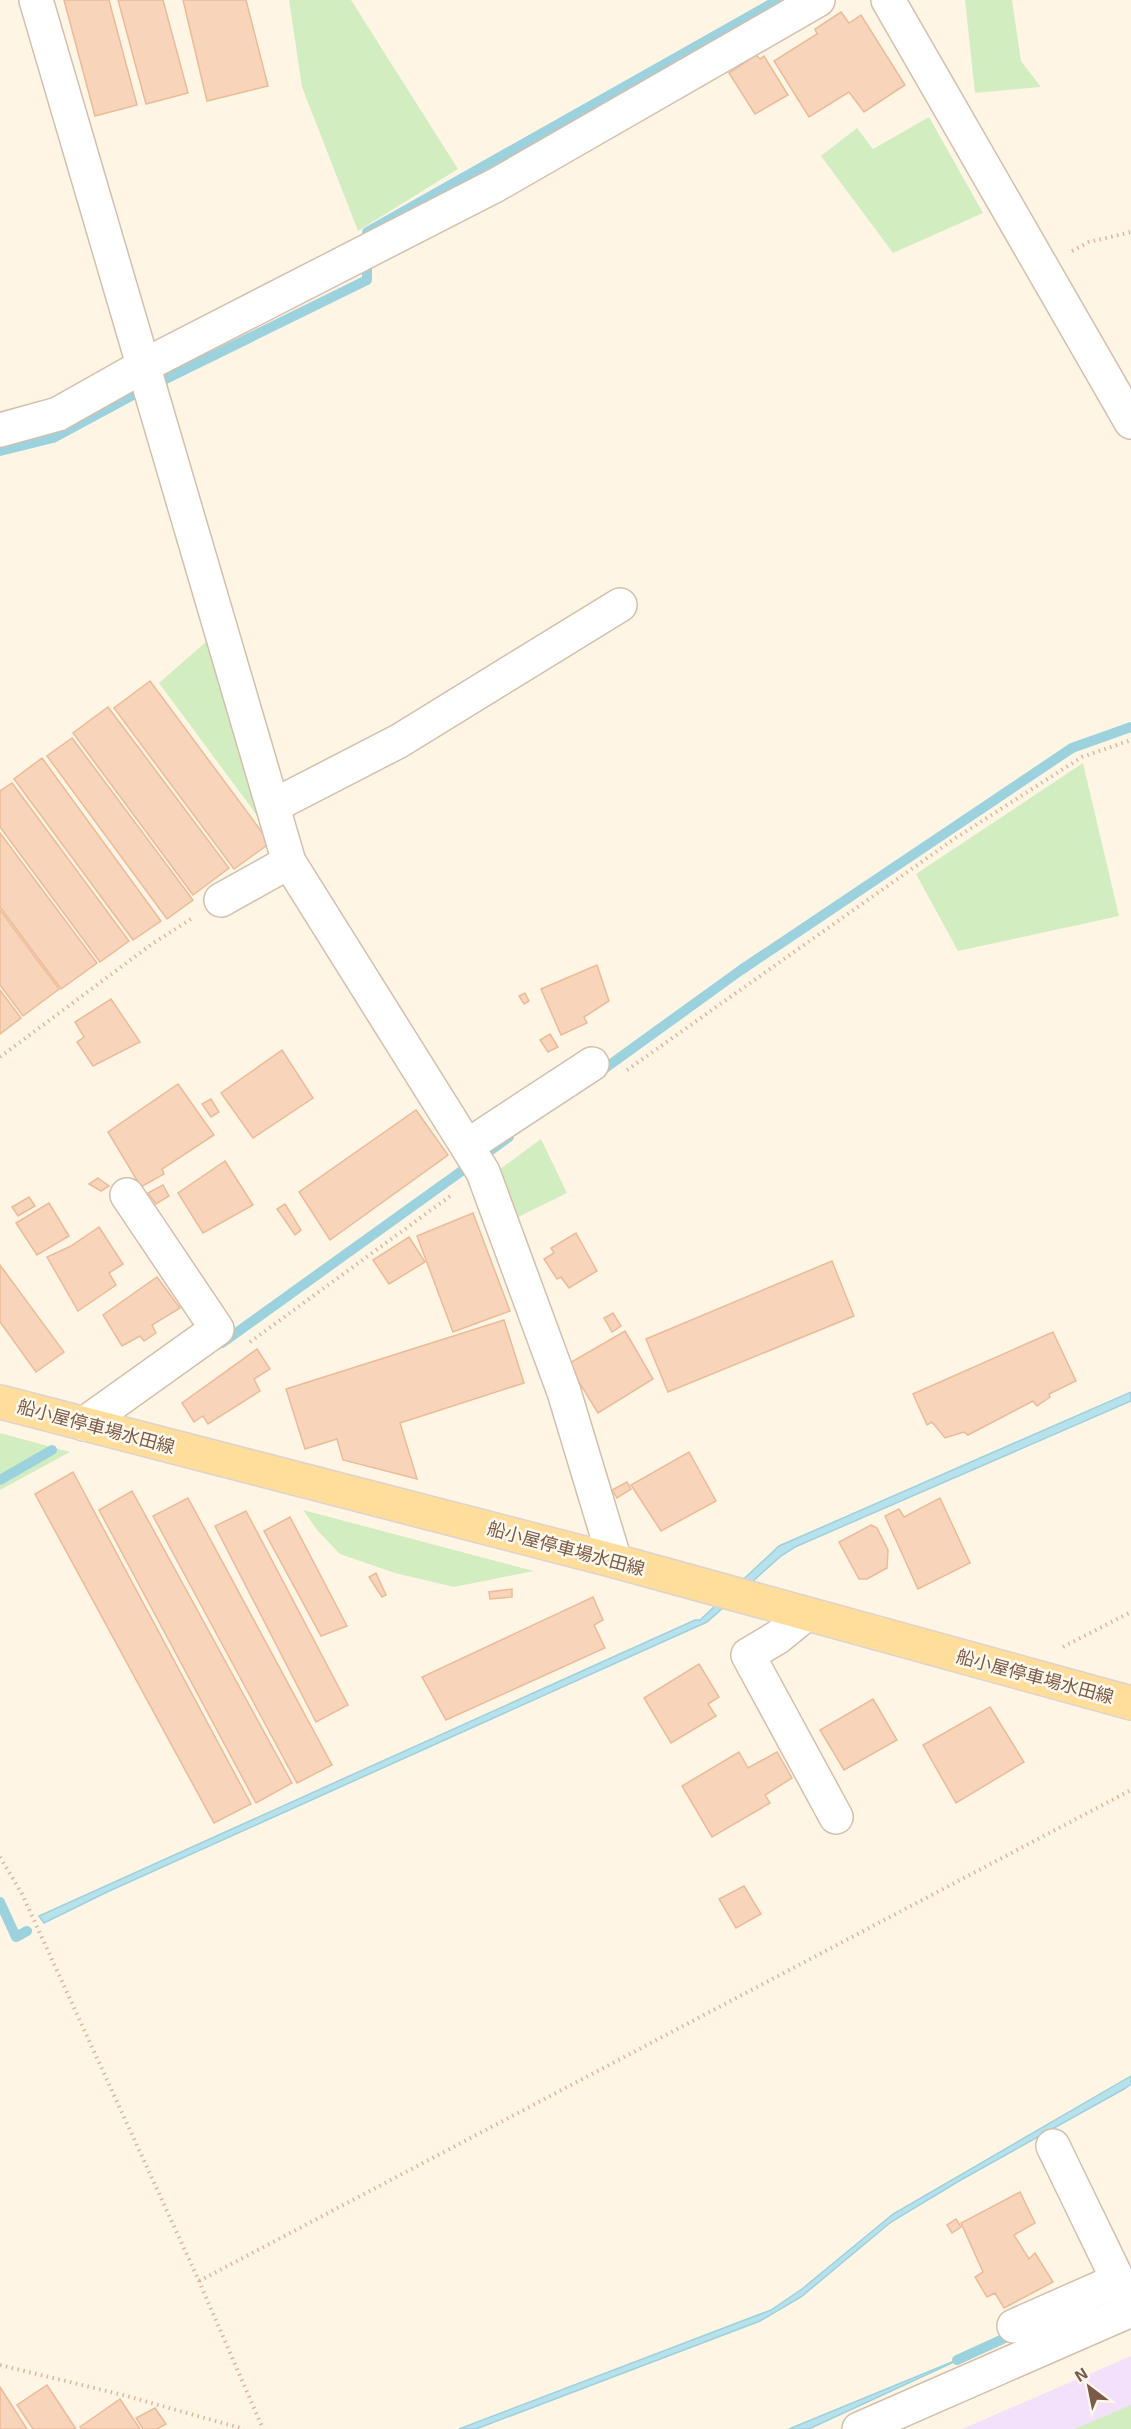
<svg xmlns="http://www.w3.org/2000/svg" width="1131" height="2429" font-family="'Exo 2','Noto Sans JP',sans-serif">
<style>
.education{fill:#f3e1fb}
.green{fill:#d2eec1}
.water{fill:#b7e1eb;stroke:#9cd1de;stroke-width:1.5}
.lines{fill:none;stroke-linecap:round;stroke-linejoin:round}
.stream{stroke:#9cd1de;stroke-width:10}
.building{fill:#f7d4ba;stroke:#ebbb98;stroke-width:1.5}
.minor-casing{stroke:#d4bfac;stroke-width:36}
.major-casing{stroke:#ddd4cf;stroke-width:36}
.path{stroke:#ddb79c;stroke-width:4;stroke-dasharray:1.5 4.5;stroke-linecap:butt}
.minor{stroke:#fff;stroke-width:33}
.major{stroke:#ffdd9b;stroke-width:33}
.labels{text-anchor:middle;stroke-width:5;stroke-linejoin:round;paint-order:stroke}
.street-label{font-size:18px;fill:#7b5b47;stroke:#fff9ed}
</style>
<rect width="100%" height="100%" fill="#fff5e5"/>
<path class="education" d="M1131,2356V2429H962Z"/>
<g class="green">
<path d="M289,0H351L458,169L358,231L302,87Z"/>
<path d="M965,0H1012L1021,61L1041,87L975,93Z"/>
<path d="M929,117L983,213L893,253L821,156L857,128L873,149Z"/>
<path d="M207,641L264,825L159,683Z"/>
<path d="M1083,763L1119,916L958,951L916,874Z"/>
<path d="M541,1139L567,1193L516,1218L500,1169Z"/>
<path d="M0,1433L70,1452L0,1490Z"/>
<path d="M303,1510L534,1571L454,1587L395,1573L340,1554L317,1530Z"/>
<path d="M1131,2405V2429H1074Z"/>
</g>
<g class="water">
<path d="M1131,1392V1401L795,1547L781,1556L707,1622L107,1892L44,1923L39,1916L695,1620H700L779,1546Z"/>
<path d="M1131,2076V2084L1124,2089L959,2181L891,2222L801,2297L760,2321L476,2429H459L771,2310L802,2289L893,2214Z"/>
<path d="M969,2355L809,2429H789Z"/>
</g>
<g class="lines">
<g class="stream">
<path d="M0,451L53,438L129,397L367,280V232L778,0"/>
<path d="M597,1074L741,970L1072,748L1131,727"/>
<path d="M222,1343L509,1137"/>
<path d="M0,1480L52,1450"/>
<path d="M0,1902L16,1937L27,1931"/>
<path d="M957,2360L1016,2333"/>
</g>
</g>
<g class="building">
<path d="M64,0H109L137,105L95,116Z"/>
<path d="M118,0H163L188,93L146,104Z"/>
<path d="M183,0H246L268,86L207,101Z"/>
<path d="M841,12L849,23L861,15L905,85L864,112L849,92L809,117L774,61L817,34L815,29Z"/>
<path d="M756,55L760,59L764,56L788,95L755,114L729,73Z"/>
<path d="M150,681L270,843L234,869L114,708Z"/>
<path d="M108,707L229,868L193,895L73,733Z"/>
<path d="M72,738L193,900L167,919L47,756Z"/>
<path d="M42,758L161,921L133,940L14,779Z"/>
<path d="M12,783L129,941L100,962L0,827V791Z"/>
<path d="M0,833L97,963L61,989L0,907Z"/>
<path d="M0,910L59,989L23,1016L0,985Z"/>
<path d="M597,965L609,1001L584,1017L587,1023L561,1035L541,989Z"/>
<path d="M0,990L21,1018L0,1034Z"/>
<path d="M525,993L529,1001L524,1004L519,996Z"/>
<path d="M111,999L140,1042L93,1066L77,1042L84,1037L75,1022Z"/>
<path d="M550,1034L558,1047L548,1052L540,1040Z"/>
<path d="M282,1050L313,1098L253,1138L221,1093Z"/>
<path d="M178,1084L214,1135L162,1169L164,1174L141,1187L108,1132Z"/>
<path d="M211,1099L219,1112L211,1117L202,1104Z"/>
<path d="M416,1110L448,1155L330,1240L299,1192Z"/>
<path d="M225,1161L253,1205L203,1233L178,1193Z"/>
<path d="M98,1178L109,1186L101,1191L89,1184Z"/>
<path d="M163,1185L169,1196L156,1204L148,1193Z"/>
<path d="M29,1197L35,1206L18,1216L12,1207Z"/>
<path d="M49,1203L69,1236L37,1255L16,1223Z"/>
<path d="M285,1204L301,1230L295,1235L277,1209Z"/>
<path d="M473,1213L510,1311L453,1332L417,1236Z"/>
<path d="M99,1227L123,1264L109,1273L116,1285L78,1311L47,1257L71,1246Z"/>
<path d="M576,1233L597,1271L569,1288L561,1277L557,1279L544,1259L554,1253L551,1248Z"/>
<path d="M409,1237L425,1262L389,1284L373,1260Z"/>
<path d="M832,1261L854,1316L668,1392L646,1339Z"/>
<path d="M0,1265L64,1352L36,1372L0,1322Z"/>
<path d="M157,1277L180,1308L152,1325L156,1333L144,1341L140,1336L122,1346L103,1315Z"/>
<path d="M613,1313L621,1326L612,1332L604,1318Z"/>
<path d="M504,1320L524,1383L400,1423L417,1479L343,1460L337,1439L305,1449L286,1389Z"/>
<path d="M625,1331L653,1379L598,1413L568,1364Z"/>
<path d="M1053,1332L1076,1381L1049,1394L1050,1397L1037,1406L1033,1401L968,1435L964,1432L945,1438L932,1422L927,1425L913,1394Z"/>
<path d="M257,1349L270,1369L254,1379L260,1391L208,1424L203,1416L194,1422L182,1403Z"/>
<path d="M689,1452L716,1501L661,1531L631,1485Z"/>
<path d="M73,1472L251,1804L214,1823L35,1494Z"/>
<path d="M627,1482L631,1489L617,1498L612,1490Z"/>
<path d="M132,1491L292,1783L256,1803L99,1510Z"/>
<path d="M188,1498L332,1765L297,1783L153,1516Z"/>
<path d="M940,1498L970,1563L918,1589L885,1516L899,1509L904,1517Z"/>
<path d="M246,1511L348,1705L316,1722L215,1526Z"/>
<path d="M290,1517L347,1626L321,1636L264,1531Z"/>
<path d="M871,1525L877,1528L888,1550L887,1568L867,1579H859L839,1542Z"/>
<path d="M376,1573L386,1595L382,1597L369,1577Z"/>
<path d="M512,1589V1597L490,1599L489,1592Z"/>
<path d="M593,1597L603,1620L594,1625L605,1648L446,1720L422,1677Z"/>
<path d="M699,1664L719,1697L708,1704L716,1716L671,1743L644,1698Z"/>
<path d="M873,1699L897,1740L844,1770L820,1730Z"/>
<path d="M990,1707L1024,1762L956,1803L923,1745Z"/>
<path d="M739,1752L748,1768L777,1752L792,1778L765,1795L770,1803L712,1837L682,1786Z"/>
<path d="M744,1886L761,1914L736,1928L719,1899Z"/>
<path d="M1020,2192L1035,2223L1014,2235L1029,2259L1035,2253L1053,2282L1004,2308L995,2293L987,2297L975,2277L983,2272L961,2223Z"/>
<path d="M956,2219L961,2227L952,2233L947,2225Z"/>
<path d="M47,2385L76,2429H33L17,2405Z"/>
<path d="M0,2387L27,2429H0Z"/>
<path d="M120,2399L140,2429H81L80,2427Z"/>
<path d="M155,2408L166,2424L157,2429H143L136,2418Z"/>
</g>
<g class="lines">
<g class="minor-casing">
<g id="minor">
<path d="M36,0L289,862L483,1172L564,1392L615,1561"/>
<path d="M888,0L1131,422"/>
<path d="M0,430L58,414L145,365L496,185L818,0"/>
<path d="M273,806L399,741L620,605"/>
<path d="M221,900L289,862"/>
<path d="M467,1146L592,1064"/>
<path d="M84,1424L217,1329L127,1195"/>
<path d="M805,1615L778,1637L748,1655L836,1817"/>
<path d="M1053,2146L1131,2307"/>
<path d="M1014,2326L1118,2280"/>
<path d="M859,2429L1131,2310"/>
</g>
</g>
<g class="major-casing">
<path id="major" d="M0,1402L615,1561L1131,1703"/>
</g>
<g class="path">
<path d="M1072,251L1089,242L1131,232"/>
<path d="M0,1057L152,944L191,919"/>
<path d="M627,1070L954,839L1082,757L1131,740"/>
<path d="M250,1342L453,1194"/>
<path d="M1063,1647L1131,1612"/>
<path d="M0,1857L22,1894L199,2281L263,2429"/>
<path d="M199,2281L1131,1790"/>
<path d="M0,2365L123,2395L244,2429"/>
</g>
<use href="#minor" class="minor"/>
<use href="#major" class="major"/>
</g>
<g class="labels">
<g class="street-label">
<text transform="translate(96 1427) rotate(15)" y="6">船小屋停車場水田線</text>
<text transform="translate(566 1549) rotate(15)" y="6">船小屋停車場水田線</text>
<text transform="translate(1035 1677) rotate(15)" y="6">船小屋停車場水田線</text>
</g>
</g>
<g transform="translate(1089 2387) rotate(328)" stroke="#fff9ed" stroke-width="4.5" paint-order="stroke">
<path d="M0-4.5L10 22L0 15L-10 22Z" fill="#7b5b47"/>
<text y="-9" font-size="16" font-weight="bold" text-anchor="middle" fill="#7b5b47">N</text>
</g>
</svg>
